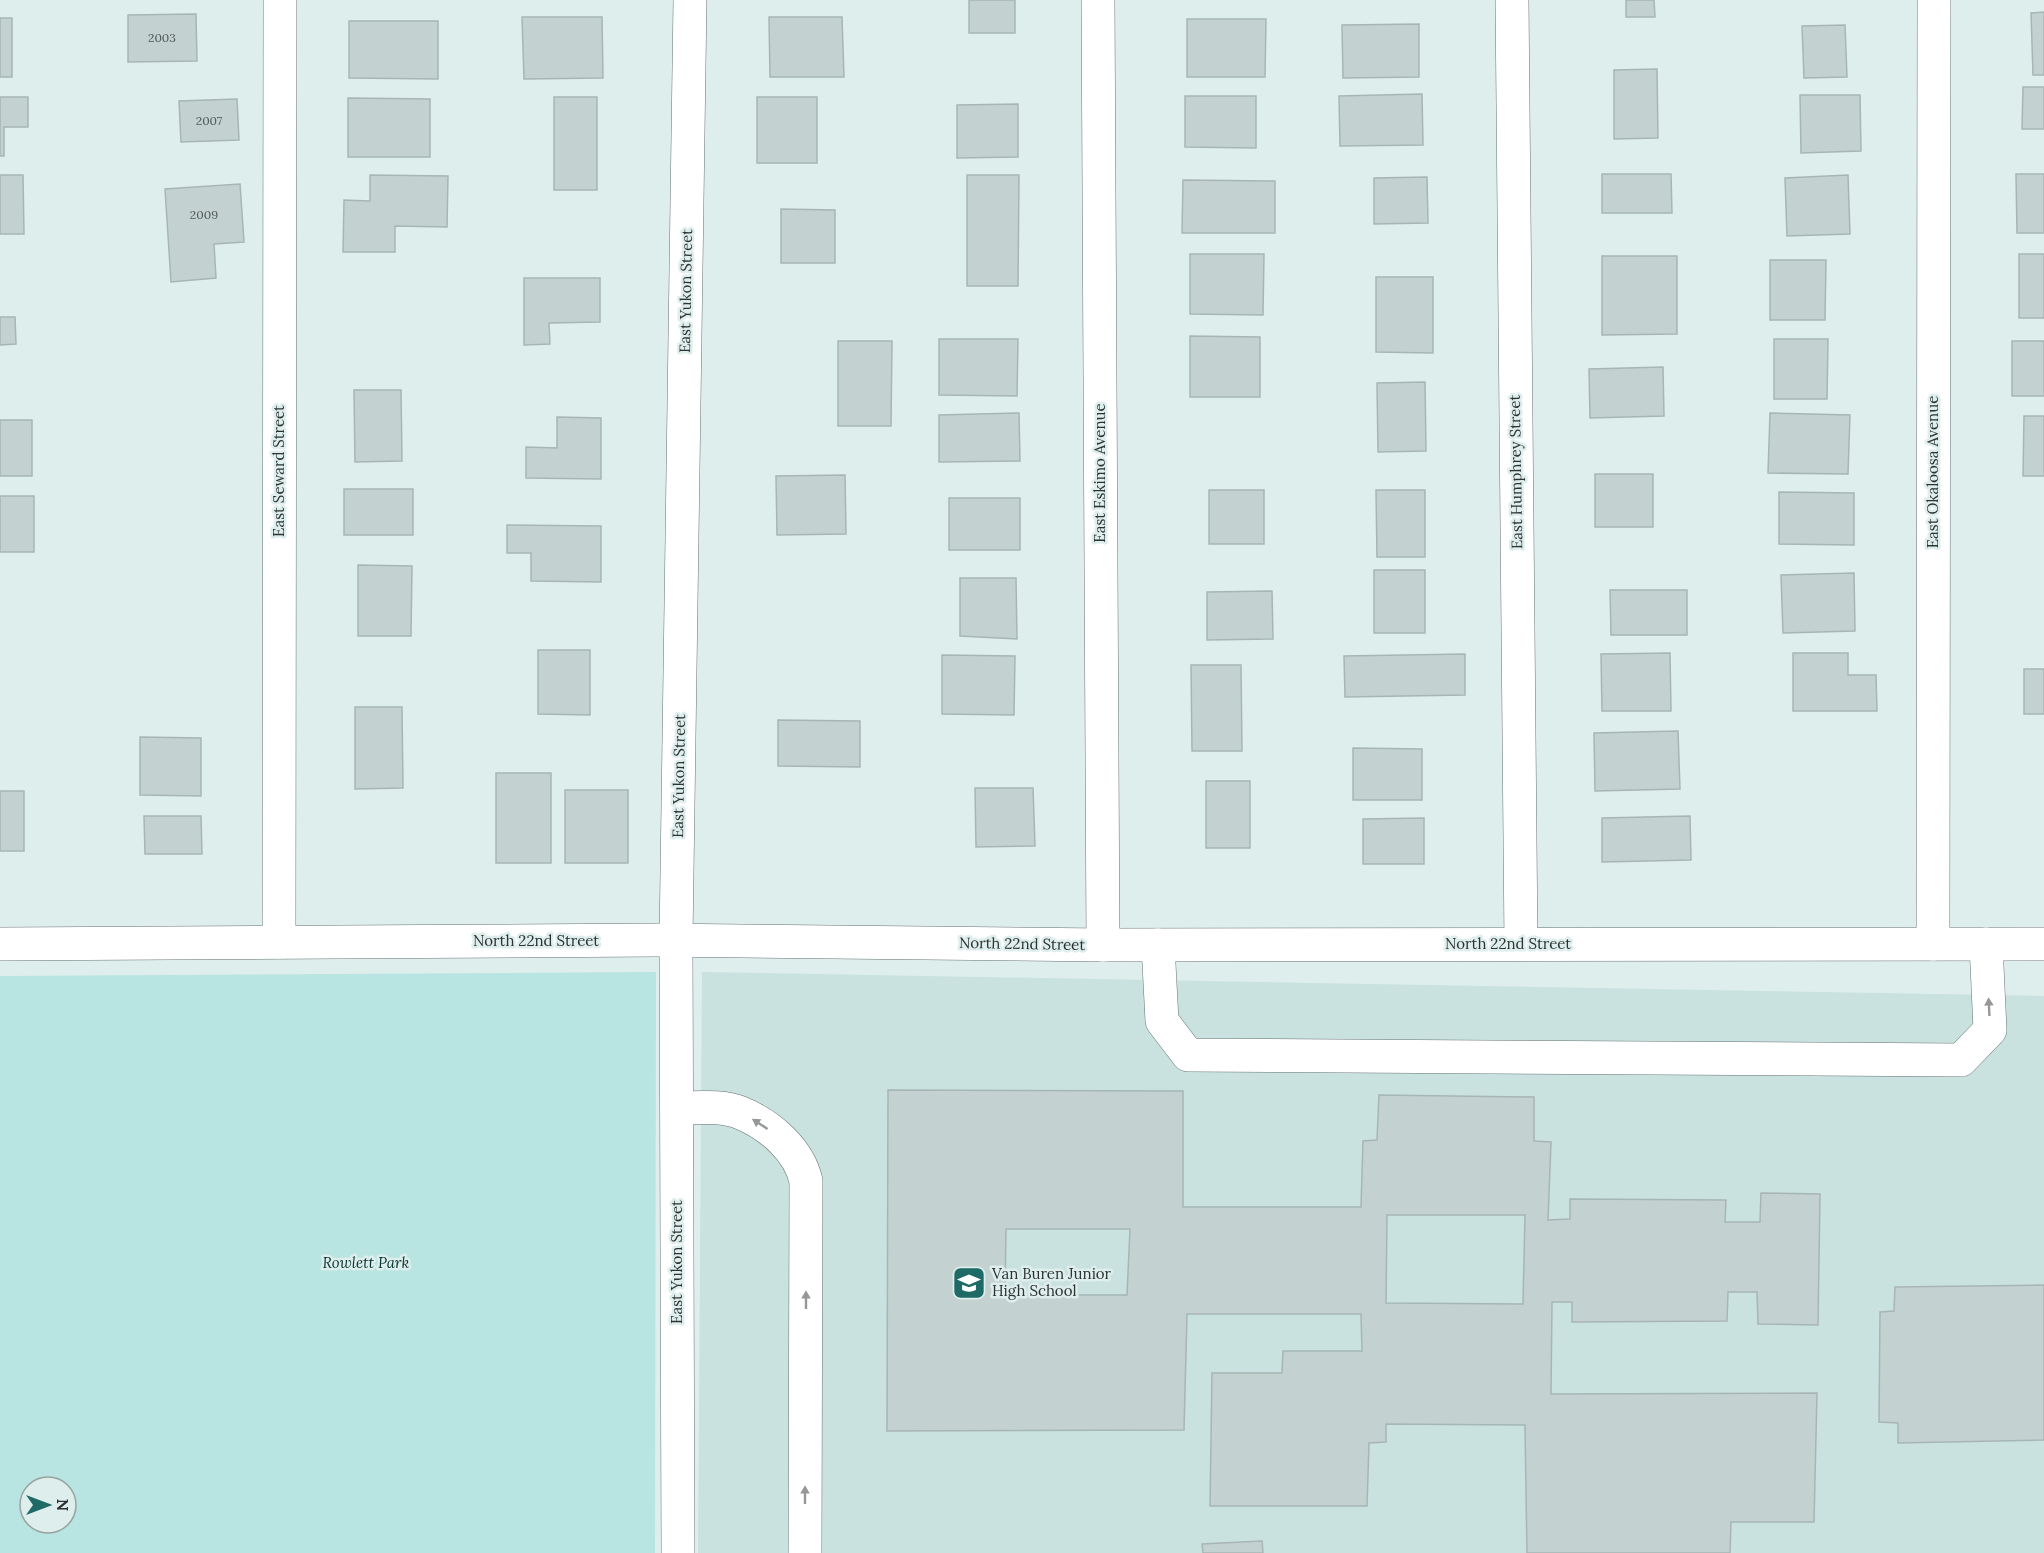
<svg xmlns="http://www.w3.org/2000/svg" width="2044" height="1553" font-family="Lora,serif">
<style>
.built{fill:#c9e1df}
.green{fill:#b8e4e1;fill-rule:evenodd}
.building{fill:#c3d2d1;stroke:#a7b6b5;stroke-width:1.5;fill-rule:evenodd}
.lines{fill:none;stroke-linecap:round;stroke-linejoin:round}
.minor-casing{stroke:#667473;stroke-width:34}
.minor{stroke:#fff;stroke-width:33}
.oneway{fill:#969898}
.labels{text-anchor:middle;stroke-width:5;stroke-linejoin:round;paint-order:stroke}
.number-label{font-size:12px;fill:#525a59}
.street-label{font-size:15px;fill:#2c3231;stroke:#deeeec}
.park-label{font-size:15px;font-style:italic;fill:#063331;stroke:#deeeec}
.poi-label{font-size:15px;fill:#2c3231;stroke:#deeeec;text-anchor:start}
</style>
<rect width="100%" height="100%" fill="#deeeec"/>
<path class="built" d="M702,972L2044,996V1553H698Z"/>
<path class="green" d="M656,972L655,1553H0V976ZM30,1487H66V1523H30Z"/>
<g class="building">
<rect x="969" y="0" width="46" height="33"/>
<path d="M1626,0H1654L1655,17H1626Z"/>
<path d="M2044,12V75H2033L2031,13Z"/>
<path d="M196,14L197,61L128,62V15Z"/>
<path d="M522,17H602L603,78L524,79Z"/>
<path d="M769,17H842L844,77H770Z"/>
<rect x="0" y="18" width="12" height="59"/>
<path d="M1187,19H1266L1265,77H1187Z"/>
<path d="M349,21H438V79L349,78Z"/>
<path d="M1419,24V77L1343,78L1342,25Z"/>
<path d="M1845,25L1847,77L1804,78L1802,26Z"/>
<path d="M1657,69L1658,138L1614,139V70Z"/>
<path d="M2023,87H2044V129H2022Z"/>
<path d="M1422,94L1423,145L1340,146L1339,96Z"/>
<path d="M1800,95H1860L1861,151L1801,153Z"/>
<path d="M1185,96H1256V148L1185,147Z"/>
<path d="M0,97H28V127H4V156H0Z"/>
<rect x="554" y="97" width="43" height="93"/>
<rect x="757" y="97" width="60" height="66"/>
<path d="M348,98L430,99V157H348Z"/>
<path d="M237,99L239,140L181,142L179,101Z"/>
<path d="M1018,104V157L957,158V105Z"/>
<path d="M1602,174H1671L1672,213H1602Z"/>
<path d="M2016,174H2044V233H2017Z"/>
<path d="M0,175H23L24,234H0Z"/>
<path d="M370,175L448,176L447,227L395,226V252H343L344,200L370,201Z"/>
<path d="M967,175H1019L1018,286H967Z"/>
<path d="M1848,175L1850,234L1787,236L1785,178Z"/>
<path d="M1427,177L1428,223L1374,224V178Z"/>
<path d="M1183,180L1275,181V233H1182Z"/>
<path d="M240,184L244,242L214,244L216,278L171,282L165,189Z"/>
<path d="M781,209L835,210V263H781Z"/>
<path d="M1190,254H1264L1263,315L1190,314Z"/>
<rect x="2019" y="254" width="25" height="64"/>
<path d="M1602,256H1677V334L1602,335Z"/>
<path d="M1770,260H1826L1825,320H1770Z"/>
<path d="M1376,277H1433V353L1376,352Z"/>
<path d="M524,278H600V322L549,323L550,344L524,345Z"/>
<path d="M0,317H15L16,344L0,345Z"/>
<path d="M1190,336L1260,337V397H1190Z"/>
<path d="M939,339H1018L1017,396L939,395Z"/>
<path d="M1774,339H1828L1827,399H1774Z"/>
<path d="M838,341H892L891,426H838Z"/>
<rect x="2012" y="341" width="32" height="55"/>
<path d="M1663,367L1664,416L1590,418L1589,369Z"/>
<path d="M1425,382L1426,451L1378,452L1377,383Z"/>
<path d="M354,390H401L402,461L355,462Z"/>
<path d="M1019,413L1020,461L939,462V415Z"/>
<path d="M1770,413L1850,415L1848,474L1768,473Z"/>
<path d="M2024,416H2044V476H2023Z"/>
<path d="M557,417L601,418V479L526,478V447L557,448Z"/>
<rect x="0" y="420" width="32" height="56"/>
<rect x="1595" y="474" width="58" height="53"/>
<path d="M845,475L846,534L777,535L776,476Z"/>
<rect x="344" y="489" width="69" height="46"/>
<rect x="1209" y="490" width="55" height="54"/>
<path d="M1376,490H1425V557H1377Z"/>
<path d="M1779,492L1854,493V545L1779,544Z"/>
<rect x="0" y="496" width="34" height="56"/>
<rect x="949" y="498" width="71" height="52"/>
<path d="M507,525L601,526V582L531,581V553H507Z"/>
<path d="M358,565L412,566L411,636H358Z"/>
<rect x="1374" y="570" width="51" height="63"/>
<path d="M1854,573L1855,631L1783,633L1781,575Z"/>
<path d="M960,578H1016L1017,639L960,636Z"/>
<path d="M1610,590H1687V635H1611Z"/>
<path d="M1272,591L1273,639L1207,640V592Z"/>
<path d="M538,650H590V715L538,714Z"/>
<path d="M1670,653L1671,711H1602L1601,654Z"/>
<path d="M1793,653H1848V675H1876L1877,711H1793Z"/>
<path d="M1465,654V695L1345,697L1344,656Z"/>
<path d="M942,655L1015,656L1014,715L942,714Z"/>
<path d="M1191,665H1241L1242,751H1192Z"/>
<rect x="2024" y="669" width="20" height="45"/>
<path d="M355,707H402L403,788L355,789Z"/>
<path d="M778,720L860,721V767L778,766Z"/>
<path d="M1678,731L1680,789L1595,791L1594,733Z"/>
<path d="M140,737L201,738V796L140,795Z"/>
<path d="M1353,748L1422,749V800H1353Z"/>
<rect x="496" y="773" width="55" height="90"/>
<rect x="1206" y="781" width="44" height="67"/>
<path d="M975,788H1033L1035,846L976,847Z"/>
<rect x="565" y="790" width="63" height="73"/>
<rect x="0" y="791" width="24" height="60"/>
<path d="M144,816H201L202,854H145Z"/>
<path d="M1690,816L1691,860L1602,862V818Z"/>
<path d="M1424,818V864H1363V819Z"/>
<path d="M888,1090L1183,1091V1207H1361L1363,1141L1377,1140L1379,1095L1534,1097V1141L1551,1142L1548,1220L1570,1219V1199L1726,1200L1725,1222H1760L1761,1193L1820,1194L1818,1325L1758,1324L1757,1292H1728L1727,1321L1572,1322V1302H1552L1551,1394L1817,1393L1814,1522H1731L1730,1553H1527L1525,1425L1386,1424V1442L1369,1443L1367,1506H1210L1212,1373H1282L1283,1351H1362L1361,1314H1187L1184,1430L887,1431ZM1387,1215H1525L1523,1304L1386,1303ZM1006,1229H1130L1127,1295H1005Z"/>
<path d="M2044,1285V1440L1898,1443V1423L1879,1422L1880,1312L1894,1311L1895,1287Z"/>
<path d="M1262,1541L1263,1553H1203L1202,1544Z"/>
</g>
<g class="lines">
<g class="minor-casing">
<g id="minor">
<path d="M1098,0L1103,945"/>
<path d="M1512,0L1521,944"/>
<path d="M279,942L280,0"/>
<path d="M0,944L658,940L1103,945L2044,944"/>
<path d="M1933,944L1934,0"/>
<path d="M1158,945L1162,1021L1188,1055L1961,1060L1990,1030L1986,944"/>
<path d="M677,1108C697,1108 722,1105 741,1113C770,1125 799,1150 806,1181L805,1553"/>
<path d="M678,1553L676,940L690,0"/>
</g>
</g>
<use href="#minor" class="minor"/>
</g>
<defs><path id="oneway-solid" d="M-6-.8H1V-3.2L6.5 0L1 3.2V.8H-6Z" transform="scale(1.5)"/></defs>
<g class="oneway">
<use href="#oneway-solid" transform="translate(1989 1007) rotate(-93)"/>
<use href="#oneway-solid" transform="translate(760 1124) rotate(-147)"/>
<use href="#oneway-solid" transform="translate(806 1300) rotate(-90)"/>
<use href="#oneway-solid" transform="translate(805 1495) rotate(-90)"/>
</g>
<defs>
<g id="school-square" transform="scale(1.725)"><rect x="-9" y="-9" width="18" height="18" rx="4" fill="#1e6a66" stroke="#deeeec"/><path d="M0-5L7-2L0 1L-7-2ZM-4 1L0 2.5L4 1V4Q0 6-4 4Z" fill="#fff"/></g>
</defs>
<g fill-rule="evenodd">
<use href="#school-square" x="969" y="1283"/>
</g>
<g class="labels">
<g class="number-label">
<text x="162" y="42">2003</text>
<text x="209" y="125">2007</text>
<text x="204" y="219">2009</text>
</g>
<g class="street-label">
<text transform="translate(686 291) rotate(-89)" y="5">East Yukon Street</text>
<text transform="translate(279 471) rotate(-90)" y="5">East Seward Street</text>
<text transform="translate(1516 472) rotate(-91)" y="5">East Humphrey Street</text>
<text transform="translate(1933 472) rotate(-90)" y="5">East Okaloosa Avenue</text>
<text transform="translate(1100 473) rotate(-90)" y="5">East Eskimo Avenue</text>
<text transform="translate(679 776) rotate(-89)" y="5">East Yukon Street</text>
<text x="536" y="946">North 22nd Street</text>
<text transform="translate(1022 944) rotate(1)" y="5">North 22nd Street</text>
<text x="1508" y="949">North 22nd Street</text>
<text transform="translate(677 1262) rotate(-90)" y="5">East Yukon Street</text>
</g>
<g class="park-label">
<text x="366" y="1268">Rowlett Park</text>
</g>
<g class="poi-label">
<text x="992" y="1279">Van Buren Junior<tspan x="992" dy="17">High School</tspan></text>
</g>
</g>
<g transform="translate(48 1505) rotate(90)"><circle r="28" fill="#deeeec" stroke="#97a3a1" stroke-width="1.5"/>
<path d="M0-4.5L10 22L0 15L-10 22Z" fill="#1e6a66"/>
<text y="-9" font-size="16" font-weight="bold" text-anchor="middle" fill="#2c3231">N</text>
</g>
</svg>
